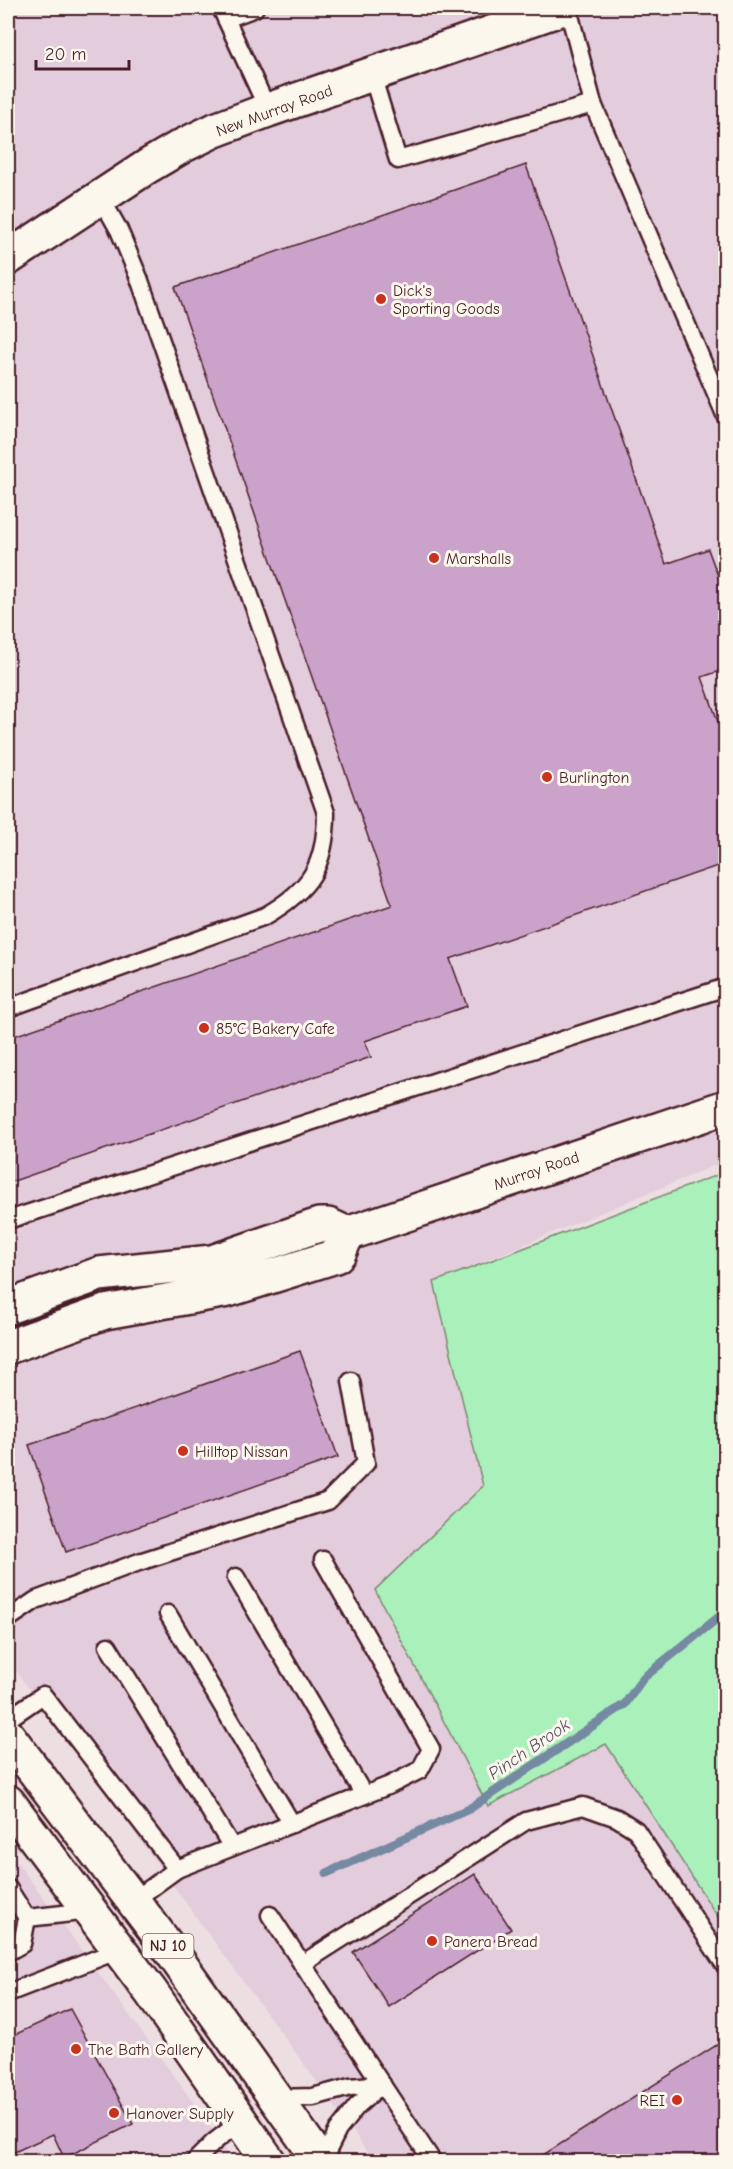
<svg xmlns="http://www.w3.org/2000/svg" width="733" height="2169" font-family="'Comic Neue',sans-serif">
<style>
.built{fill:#e3ccdb}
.green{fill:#aaf0bb;stroke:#7a8873;stroke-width:1.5}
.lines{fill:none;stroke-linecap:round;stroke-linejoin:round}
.stream{stroke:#7489a2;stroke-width:9}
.building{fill:#cba3ca;stroke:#4a1f2b;stroke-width:1.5}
.service-casing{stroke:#4a1f2b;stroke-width:21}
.minor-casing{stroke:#4a1f2b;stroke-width:38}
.tertiary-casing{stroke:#4a1f2b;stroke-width:38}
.primary-casing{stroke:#4a1f2b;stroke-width:38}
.service{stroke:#fbf7ec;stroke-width:16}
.minor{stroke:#fbf7ec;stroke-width:33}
.tertiary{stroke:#fbf7ec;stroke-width:33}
.primary{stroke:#fbf7ec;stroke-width:33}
.poi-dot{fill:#c8321e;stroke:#fbf7ec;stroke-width:2}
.labels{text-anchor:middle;stroke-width:6;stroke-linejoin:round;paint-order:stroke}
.shield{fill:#fbf7ec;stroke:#7f6065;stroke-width:1.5}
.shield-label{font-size:15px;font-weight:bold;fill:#4a1f2b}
.street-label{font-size:16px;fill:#4a1f2b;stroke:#fbf7ec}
.poi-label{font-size:16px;fill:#4a1f2b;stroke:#fbf7ec;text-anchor:start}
.water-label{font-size:18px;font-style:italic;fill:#5f5466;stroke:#fbf7ec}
</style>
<rect width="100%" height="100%" fill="#eddee2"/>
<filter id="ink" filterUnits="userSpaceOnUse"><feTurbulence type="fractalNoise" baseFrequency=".0167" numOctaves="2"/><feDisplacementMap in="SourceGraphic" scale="12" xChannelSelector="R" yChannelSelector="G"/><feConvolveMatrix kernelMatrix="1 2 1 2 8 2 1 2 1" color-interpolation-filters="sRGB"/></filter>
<g filter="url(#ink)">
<g class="built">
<path d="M8,8H725V1161L434,1282L484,1486L375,1590L488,1806L606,1744L725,1928V2161H372L353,2131L8,1660Z"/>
<path d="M8,1850L201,2113L233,2161H8Z"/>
</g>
<path class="green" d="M725,1172V1928L606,1744L488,1806L375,1590L483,1486L434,1282Z"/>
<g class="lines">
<path class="stream" d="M327,1873L469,1809L625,1704L643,1678L719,1617H726"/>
</g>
<g class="building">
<path d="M526,165L666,564L708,549L726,598V669L702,677L726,744V863L450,959L467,1006L365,1041L371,1057L8,1183V1038L392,905L175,287Z"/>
<path d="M300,1351L338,1457L66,1552L29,1445Z"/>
<path d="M475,1874L511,1929L389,2007L353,1952Z"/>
<path d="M70,2009L133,2124L64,2158L53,2134L8,2155V2026L12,2036Z"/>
<path d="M726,2039V2162H532Z"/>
</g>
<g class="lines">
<g class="service-casing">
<g id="service">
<path d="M221,8L268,110"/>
<path d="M226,19L255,8"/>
<path d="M372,75L398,160L593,104L568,8"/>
<path d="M593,104L726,417"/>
<path d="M8,1008L265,916C310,890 326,866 326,813L139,278L119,230L101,198"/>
<path d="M8,1220L726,987"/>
<path d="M236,1577L364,1795"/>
<path d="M168,1614L292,1824"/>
<path d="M8,1619L36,1600L139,1562L328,1501L366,1463L351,1381"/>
<path d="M108,1646L232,1847"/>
<path d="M8,1719L43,1695L177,1869L133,1901"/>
<path d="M177,1869L390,1785L420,1770L431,1749L323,1560"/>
<path d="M8,1888L27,1918L90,1911"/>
<path d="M270,1915L433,2162"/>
<path d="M8,1952L22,1944L27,1918"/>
<path d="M302,1964L526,1821L583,1806L617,1818L636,1830L726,1967"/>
<path d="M8,1993L119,1950"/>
<path d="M276,2098L313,2097L350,2087L382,2084"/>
<path d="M194,2162L214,2142L241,2121"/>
<path d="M322,2162L338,2130L357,2106L382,2084"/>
</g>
</g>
<g class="minor-casing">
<path id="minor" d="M347,1234L726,1107"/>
</g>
<g class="tertiary-casing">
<path id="tertiary" d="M8,258L148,166L182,146L215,130L268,110L563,8"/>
</g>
<g class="primary-casing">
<g id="primary">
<path d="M8,1307L99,1274L212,1262L319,1225H328L347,1234L339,1253L336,1256L228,1290L105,1312L8,1347"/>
<path d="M8,1736L168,1947L321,2162"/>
<path d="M8,1802L151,1992L269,2162"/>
</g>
</g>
<use href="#service" class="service"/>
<use href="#minor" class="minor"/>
<use href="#tertiary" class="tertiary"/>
<use href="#primary" class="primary"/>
</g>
</g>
<g class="poi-dot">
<circle cx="381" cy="299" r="6"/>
<circle cx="434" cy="558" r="6"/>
<circle cx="547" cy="777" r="6"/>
<circle cx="204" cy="1028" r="6"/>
<circle cx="183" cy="1451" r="6"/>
<circle cx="432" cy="1941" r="6"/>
<circle cx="76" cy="2049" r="6"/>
<circle cx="677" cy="2100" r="6"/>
<circle cx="114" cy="2113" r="6"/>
</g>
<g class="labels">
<rect class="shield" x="142.5" y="1934" width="51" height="24" rx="4.5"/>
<g class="shield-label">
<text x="168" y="1951">NJ 10</text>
</g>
<g class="street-label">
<text transform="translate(274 110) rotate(-20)" y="6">New Murray Road</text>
<text transform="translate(536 1170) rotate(-19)" y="6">Murray Road</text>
</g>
<g class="poi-label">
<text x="393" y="296">Dick's<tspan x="393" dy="18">Sporting Goods</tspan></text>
<text x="446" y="564">Marshalls</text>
<text x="559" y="783">Burlington</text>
<text x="216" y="1034">85°C Bakery Cafe</text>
<text x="195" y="1457">Hilltop Nissan</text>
<text x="444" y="1947">Panera Bread</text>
<text x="88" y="2055">The Bath Gallery</text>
<text x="665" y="2106" text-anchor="end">REI</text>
<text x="126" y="2119">Hanover Supply</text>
</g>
<g class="water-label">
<text transform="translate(529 1749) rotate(-34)" y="6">Pinch Brook</text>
</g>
</g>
<rect width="733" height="2169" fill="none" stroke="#fbf7ec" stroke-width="30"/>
<rect x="15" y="15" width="703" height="2139" fill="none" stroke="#4a1f2b" stroke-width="2" filter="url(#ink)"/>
<path d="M36 60v9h93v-9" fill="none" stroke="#4a1f2b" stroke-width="3"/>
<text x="45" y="60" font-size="18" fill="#4a1f2b" stroke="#fbf7ec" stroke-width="4.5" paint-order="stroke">20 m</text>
</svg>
